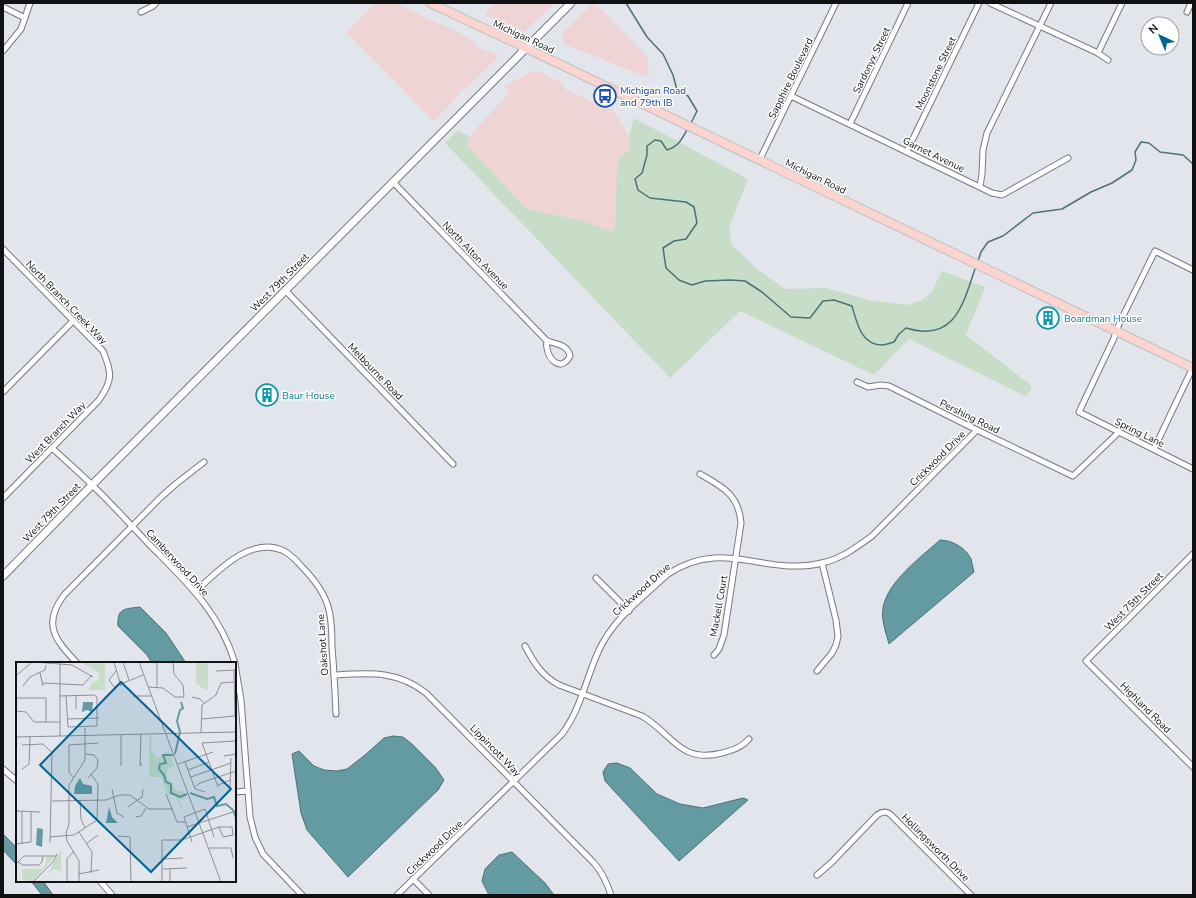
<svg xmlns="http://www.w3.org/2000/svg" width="1196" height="898" font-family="'Nunito Sans',sans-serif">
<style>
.commercial{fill:#efd4d6}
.green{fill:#c8ddc7}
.water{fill:#649ba3;stroke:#4b7278}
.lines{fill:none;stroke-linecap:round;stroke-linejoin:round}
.stream{stroke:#4b7278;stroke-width:1.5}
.street-casing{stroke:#777980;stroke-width:7}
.secondary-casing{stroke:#777980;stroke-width:9}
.primary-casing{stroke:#c1c1c2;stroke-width:10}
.street{stroke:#fff;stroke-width:5}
.secondary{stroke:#fff;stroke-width:7}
.primary{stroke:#fad5cf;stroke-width:8}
.labels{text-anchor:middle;stroke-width:3;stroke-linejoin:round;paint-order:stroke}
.street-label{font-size:10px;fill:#101113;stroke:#fff}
.transit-label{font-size:10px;fill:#164399;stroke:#fff;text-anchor:start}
.culture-label{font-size:10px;fill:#0d838f;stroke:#fff;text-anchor:start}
.inset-river{fill:none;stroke:#649ba3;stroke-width:2}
.inset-road{fill:none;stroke:#8f9096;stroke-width:1}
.view{fill:#006392;fill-opacity:0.15;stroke:#006392;stroke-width:2}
.inset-edge{fill:none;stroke:#101113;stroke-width:2}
</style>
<rect width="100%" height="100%" fill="#e3e5ed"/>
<g class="commercial">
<path d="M376,3H395L457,32L451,38L457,32L476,42L475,46L499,56L463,91L429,60L462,91L434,121L346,32Z"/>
<path d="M492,3H555L524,32L485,15Z"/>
<path d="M593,3H595L647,56L649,74L644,76L564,44L562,34Z"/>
<path d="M535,70L561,82L566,90L613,110L629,136L630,146L620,159L615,227L611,231L580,220L527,209L465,143L479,125L509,93L505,86Z"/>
</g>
<path class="green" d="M634,118L748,179L729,228L732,245L757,269L785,289L826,288L869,300L907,305L922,300L931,293L942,271L985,287L966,335L1032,386L1027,397L909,339L874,375L740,311L670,378L445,143L458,130L470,137L466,144L527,209L580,220L611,231L615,227L617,166L620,159L630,147L629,136Z"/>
<g class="water">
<path d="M940,540C952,540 966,548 971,559C972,563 973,568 974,572L889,644C886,633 881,620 883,608C887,582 921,557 940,540Z"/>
<path d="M140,607L166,633L186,663H152L147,655L118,626C117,608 124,609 140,607Z"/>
<path d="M393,736L403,737L412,744L435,767L444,780L438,790L348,877L307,830L301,813L292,754L299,751L314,766L324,770L337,771L347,769L365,755L384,738Z"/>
<path d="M617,763L630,768L657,794L680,804L703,808L743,798L748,800L679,861L605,781L603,772L608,764Z"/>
<path d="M3,834L17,848V865L3,850Z"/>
<path d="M512,852L545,883L554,895H489L482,881L485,869L499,855Z"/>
<path d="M31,881H43L53,895H42Z"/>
</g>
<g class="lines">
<g class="stream">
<path d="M626,3L647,37L663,54L673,75L677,90L688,96L697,111L691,123"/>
<path d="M688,128C682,139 679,146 667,150L661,141L655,140L647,146V155L642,173L635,179L638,190L650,198L686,202L694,207L697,223L686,239L674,241L663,248L666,268L679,280L692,285L705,281L731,280L745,281L762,292L791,317L810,318L823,301L834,300L852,306C857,323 861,345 882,345C886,345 890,343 894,342L899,334L906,328C956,343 963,303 976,266"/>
<path d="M978,261L981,252L988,242L1003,236L1033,213L1062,209L1091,192L1112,183L1132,170L1136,160L1135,152L1141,142L1149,143L1160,152L1183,155L1193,164"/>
</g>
<g class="street-casing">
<g id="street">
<path d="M990,3L1098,53L1108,60"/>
<path d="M3,7L25,18"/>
<path d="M141,12L153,6L156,3"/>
<path d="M1187,12L1191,3"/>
<path d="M3,51L21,29L30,3"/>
<path d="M1098,53L1122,3"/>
<path d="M791,96L992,193L1002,195L1068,158"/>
<path d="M850,124L908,3"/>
<path d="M907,151L979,3"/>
<path d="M759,161L836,3"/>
<path d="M393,182L547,341C547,343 546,345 547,348C549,361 562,372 570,356C568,345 557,344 547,341"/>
<path d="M980,186L982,174L983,150L987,133L1051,3"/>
<path d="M3,249L103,351C112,373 113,380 99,400L3,498"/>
<path d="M1193,270L1155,251L1119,324L1114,338L1079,412L1193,469"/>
<path d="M285,290L453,464"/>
<path d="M857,382L868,387L881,385L889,386L977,430L1073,476L1119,432"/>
<path d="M3,392L73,321"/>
<path d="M52,448C65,460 79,472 92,485C111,503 129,523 147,542C184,580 219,610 235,663"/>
<path d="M1154,449L1193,367"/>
<path d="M700,474C723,487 739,495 741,523L724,635L719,649L714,655"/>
<path d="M1193,554L1086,661L1193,767"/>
<path d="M596,578L629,611"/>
<path d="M195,592C217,572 250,535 284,551C291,555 297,561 302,567C315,580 325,593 329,610C332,622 332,635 332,647C334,669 335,692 336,714"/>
<path d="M525,646C534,663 542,676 559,685L642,716C672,733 679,764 722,753C733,750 741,748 749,739"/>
<path d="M77,663C55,640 42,624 64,595L161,497L177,483L204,462"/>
<path d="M235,664L241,700L250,817L255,837L263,854L302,895"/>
<path d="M817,671L832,653L836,645L838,636L836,620L822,563"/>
<path d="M334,675C369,673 397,670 426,693L594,863C602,872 607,883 611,895"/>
<path d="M3,769L17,781"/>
<path d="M235,792L248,791"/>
<path d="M817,875L831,863L877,815C883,811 887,811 891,815L971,895"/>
<path d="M413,879L429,895"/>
<path d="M100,881L112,895"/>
<path d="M397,895L562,734C581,709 586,678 599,650C613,619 643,597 668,574C724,537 765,577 822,563C841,559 857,547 872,536L977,430"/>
</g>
</g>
<g class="secondary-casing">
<path id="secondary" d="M3,576L92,485L571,3"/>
</g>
<g class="primary-casing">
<path id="primary" d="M430,3L526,48L1193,368"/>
</g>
<use href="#street" class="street"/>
<use href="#secondary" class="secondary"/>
<use href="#primary" class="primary"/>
</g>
<defs>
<g id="bus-ring" transform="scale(1.15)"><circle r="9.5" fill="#fff" stroke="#1a4fb4" stroke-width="1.5"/><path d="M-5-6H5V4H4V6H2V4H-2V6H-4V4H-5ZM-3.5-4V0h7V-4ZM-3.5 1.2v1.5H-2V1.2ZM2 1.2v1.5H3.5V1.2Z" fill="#1a4fb4"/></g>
<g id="building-ring" transform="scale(1.15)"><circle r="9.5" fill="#fff" stroke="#0f9aa8" stroke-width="1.5"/><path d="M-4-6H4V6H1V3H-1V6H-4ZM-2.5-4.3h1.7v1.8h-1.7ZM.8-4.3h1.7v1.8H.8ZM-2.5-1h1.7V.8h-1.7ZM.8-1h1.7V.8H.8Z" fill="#0f9aa8"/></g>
</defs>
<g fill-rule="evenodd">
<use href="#bus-ring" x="605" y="96"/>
<use href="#building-ring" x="1048" y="318"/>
<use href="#building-ring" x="267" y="395"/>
</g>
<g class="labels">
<g class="street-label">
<text transform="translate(524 36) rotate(25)" y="4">Michigan Road</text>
<text transform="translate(871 60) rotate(-64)" y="4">Sardonyx Street</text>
<text transform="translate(935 73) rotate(-64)" y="4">Moonstone Street</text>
<text transform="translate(790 78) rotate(-64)" y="4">Sapphire Boulevard</text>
<text transform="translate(934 154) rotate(26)" y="4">Garnet Avenue</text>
<text transform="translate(816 176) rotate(26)" y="4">Michigan Road</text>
<text transform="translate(476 255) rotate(46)" y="4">North Alton Avenue</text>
<text transform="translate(279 282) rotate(-45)" y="4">West 79th Street</text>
<text transform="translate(67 302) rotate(46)" y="4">North Branch Creek Way</text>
<text transform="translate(376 371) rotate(46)" y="4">Melbourne Road</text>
<text transform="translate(970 416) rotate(26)" y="4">Pershing Road</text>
<text transform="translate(55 432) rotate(-46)" y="4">West Branch Way</text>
<text transform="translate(1140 432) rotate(26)" y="4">Spring Lane</text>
<text transform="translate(937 458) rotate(-45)" y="4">Crickwood Drive</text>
<text transform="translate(51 512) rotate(-46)" y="4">West 79th Street</text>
<text transform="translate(178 562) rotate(47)" y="4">Camberwood Drive</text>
<text transform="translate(641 589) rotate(-42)" y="4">Crickwood Drive</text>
<text transform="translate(1133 601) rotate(-45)" y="4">West 75th Street</text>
<text transform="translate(718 606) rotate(-80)" y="4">Mackell Court</text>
<text transform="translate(322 645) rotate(-94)" y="4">Oakshot Lane</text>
<text transform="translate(1146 707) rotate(45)" y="4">Highland Road</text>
<text transform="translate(496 750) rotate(46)" y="4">Lippincott Way</text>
<text transform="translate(434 847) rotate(-44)" y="4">Crickwood Drive</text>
<text transform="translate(936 847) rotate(45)" y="4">Hollingsworth Drive</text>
</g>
<g class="transit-label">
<text x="620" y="94">Michigan Road<tspan x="620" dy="12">and 79th IB</tspan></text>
</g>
<g class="culture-label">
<text x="1064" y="322">Boardman House</text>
<text x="282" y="399">Baur House</text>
</g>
</g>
<g transform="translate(16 662)">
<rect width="220" height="220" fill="#e3e5ed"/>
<path d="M65,0H89V28H72L77,20L82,19L83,11ZM180,0L205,1H192V29L180,22ZM133,73L136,75L135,87L141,96L153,88L158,104L151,108V117L161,129H168L170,135L164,138L166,148L159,133H152L145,115H133ZM45,187V210L38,207L32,212ZM30,195H38L16,220L6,217V207H26L30,202Z" fill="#c8ddc7"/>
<path d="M67,40H77L76,50L71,48L66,50ZM64,116L67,122L76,124V132H58L59,124ZM93,145L96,155L102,161H90ZM21,166L27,167L26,185L20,183Z" fill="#649ba3"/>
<path class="inset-river" d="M159,92L164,70L161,59L164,48L167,46L165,40M157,93H147L150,101L144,102L143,107L148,113L150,120L155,122V131L164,135L171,132M174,131L191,137L198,135L201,144L210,142L217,148L220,156"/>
<path class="inset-road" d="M18,0L56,3L77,15M44,0V74M98,0L105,24M107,0L113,18M123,0L205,220M141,0V25M218,8L219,54M100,9L93,18L98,25L127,13M200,9L220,8M24,11L27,24M0,14L16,0M27,21L67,23L76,13M7,24L14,15L29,8L30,3M132,25L147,26L159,35H168L167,23L158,12L157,0M44,34L78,33L81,35V64L52,65L50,34M60,34V47M117,34H135M176,35L184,37L188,41M0,36H30V60M0,49L10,50L18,60H44M51,57L83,56M186,57L219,54M185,71L186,43L200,33L205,21L218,20M125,72L124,103L125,104V101M105,73V104M0,75L220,70M6,83L27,82L36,91L34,181M70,92L78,93L82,98L81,106L72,116M208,94L220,92M169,100L179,127L189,130M162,102L197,90M6,107L13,102L14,74M172,108L193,100M57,115L53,110V83L82,81M175,115L215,101M202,123L215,118M179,125L184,121L220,109M202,125L186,81L220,79M96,127L101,151L108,155M214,127L215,96M150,132L161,160H170M64,138L65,157L69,166M36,139L90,138L104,133H114L133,147H157M112,145L126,135L127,127M1,149L24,150M6,149V182M120,155L125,154L130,146M171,165L220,149M63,170L76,190L75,211M102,174L114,175L115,220M34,175L58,173L81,158L82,122L75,112M176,180L168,155L189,147L198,175M71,181L82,173M0,182L15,180V149M193,186H215L217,196M147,197L167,196M2,200L7,203H23L26,200L27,194M0,202L8,194H41M154,206V220M147,207L171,206M62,212L83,208M17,220L37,200L41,192M51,220V197L58,189M63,220V199L51,179L50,171L53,162V123L69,98V66M146,220V178H166L203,165H216L217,173L207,175L203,165"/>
<path class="view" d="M105,20L215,127L135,210L24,103Z"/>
<rect width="220" height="220" class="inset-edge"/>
</g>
<rect width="1196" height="898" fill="none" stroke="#101113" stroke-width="8"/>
<g transform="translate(1160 36) rotate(316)"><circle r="19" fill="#ffffff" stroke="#9fa0a1"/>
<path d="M0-3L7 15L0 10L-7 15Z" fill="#006392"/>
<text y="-6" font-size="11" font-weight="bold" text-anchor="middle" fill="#101113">N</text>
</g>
</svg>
